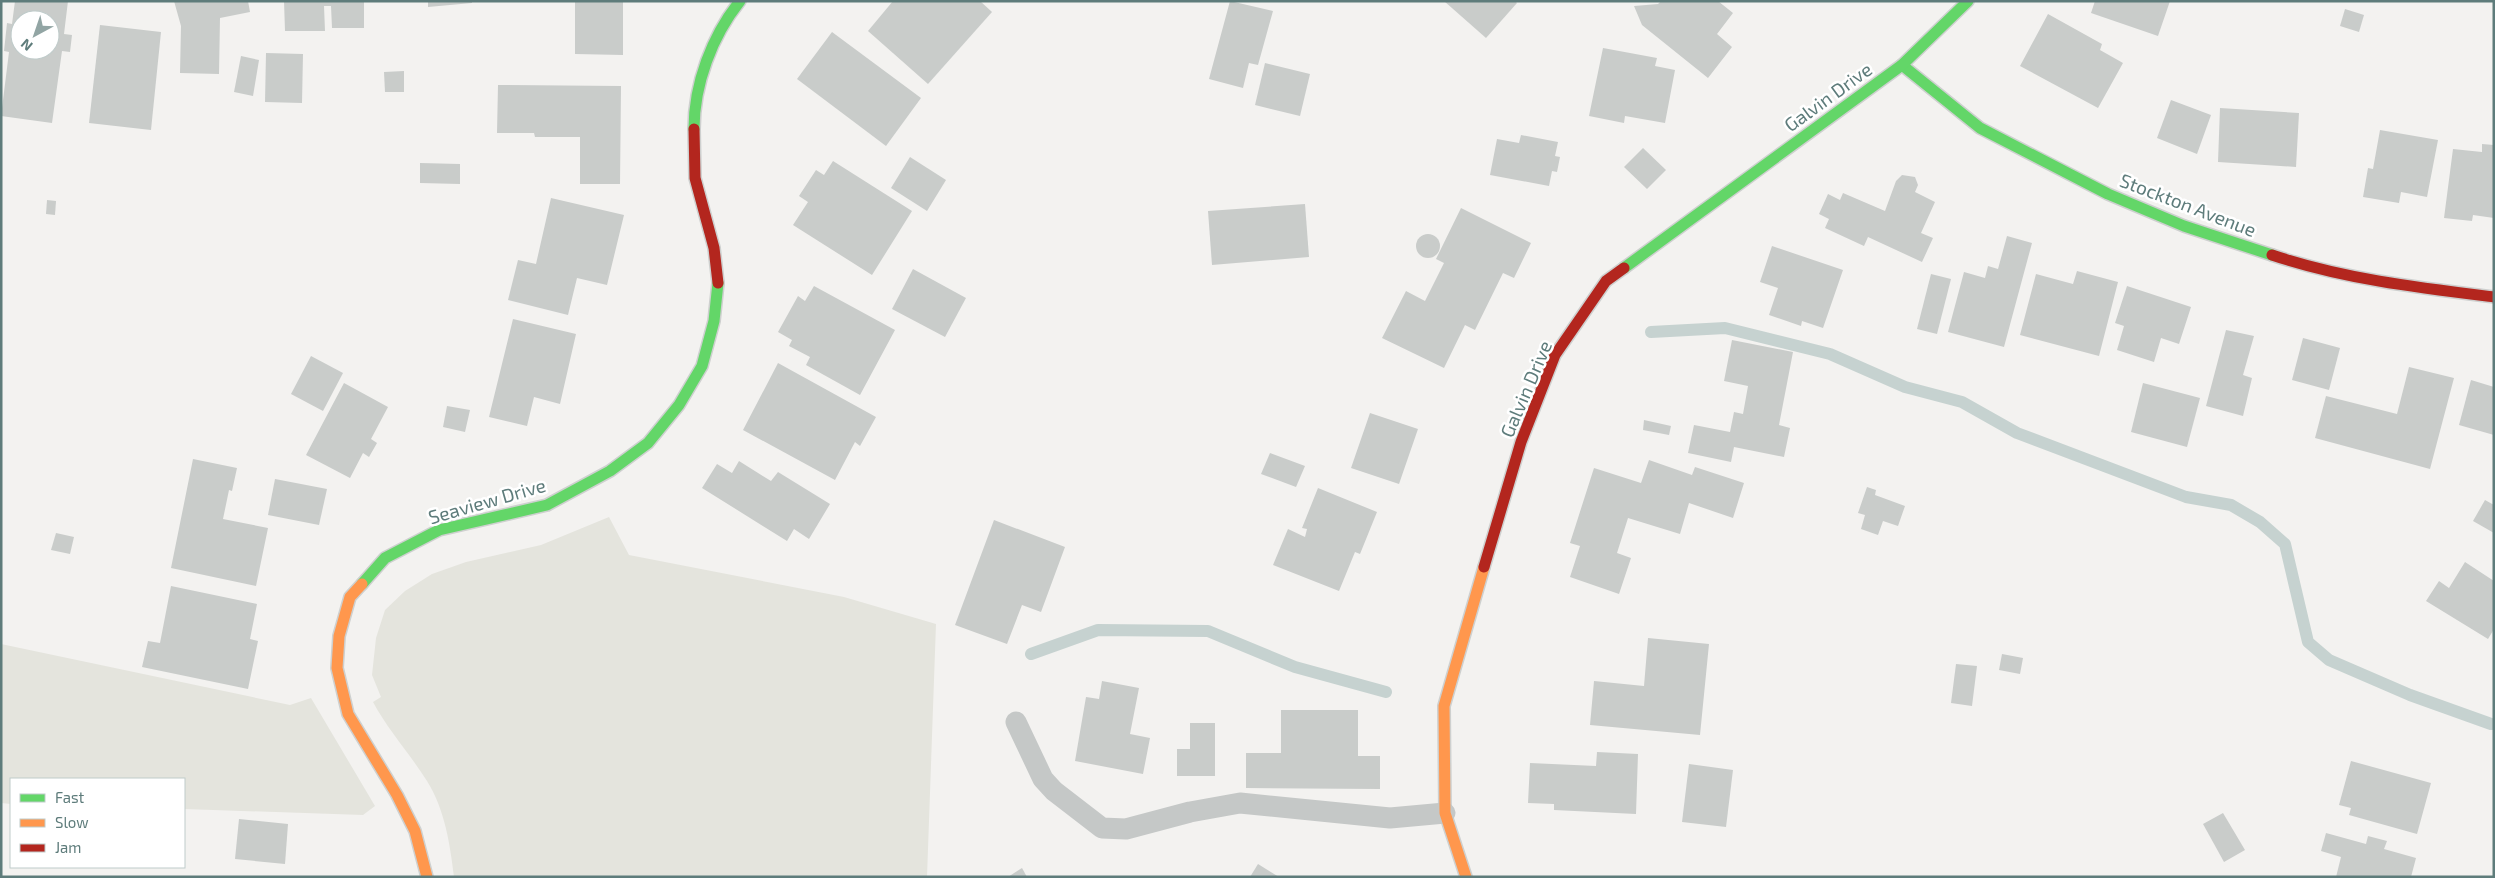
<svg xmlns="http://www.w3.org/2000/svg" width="2495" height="878" font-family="'Exo 2',sans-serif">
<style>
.green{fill:#e4e4dd}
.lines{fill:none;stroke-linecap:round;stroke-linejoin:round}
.stream{stroke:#c6d2d0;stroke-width:12}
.building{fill:#c9ccca;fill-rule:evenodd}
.fast-casing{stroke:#ced0cf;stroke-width:14}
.slow-casing{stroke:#ced0cf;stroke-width:14}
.jam-casing{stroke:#ced0cf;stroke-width:14}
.lane{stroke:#c5c8c7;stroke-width:21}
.fast{stroke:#63d668;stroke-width:11}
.slow{stroke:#ff974d;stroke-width:11}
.jam{stroke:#b3261e;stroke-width:11}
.labels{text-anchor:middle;stroke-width:5;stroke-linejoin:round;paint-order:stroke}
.street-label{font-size:19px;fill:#5e7c7b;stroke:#fff}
</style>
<rect width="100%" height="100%" fill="#f3f2f0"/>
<g class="green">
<path d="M609,517L629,555L844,597L936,624L927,877H454C450,844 445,810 427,781C410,754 388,730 373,702L381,697L372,675L376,638L385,610L405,591L432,574L466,562L541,545Z"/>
<path d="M1,644L290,705L311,698L375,806L363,815L184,809V779H11V804L1,803Z"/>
</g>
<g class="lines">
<g class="stream">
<path d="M1651,332L1725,328L1830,354L1905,387L1962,402L2017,433L2186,497L2231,505L2260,522L2285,544L2308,642L2329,660L2410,695L2491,724"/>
<path d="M1031,654L1098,630L1208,631L1295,667L1386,692"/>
</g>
</g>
<g class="building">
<path d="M15,1H68L64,34L72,35L70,52L62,51L52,123L1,116L9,52L4,51L7,23L12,24ZM20,20H50V50H20Z"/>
<path d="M174,1H248L250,12L220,18L219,74L180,73L181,26Z"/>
<path d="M284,1H364V28H332L331,6H324L325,31H285Z"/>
<path d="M428,1H472V3L428,7Z"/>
<path d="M575,1H623V55L575,54Z"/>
<path d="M893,1H980L992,12L928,84L868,31Z"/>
<path d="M1230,1L1273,11L1258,65L1249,63L1243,88L1209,79Z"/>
<path d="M1444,1H1515L1517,3L1486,38Z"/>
<path d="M1661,1H1718L1733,13L1717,34L1732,47L1708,78L1642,25L1634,6L1658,4Z"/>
<path d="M2095,1H2170L2158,36L2091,13Z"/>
<path d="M2345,9L2364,15L2359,32L2340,26Z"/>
<path d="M2048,14L2102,44L2100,50L2123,63L2098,108L2020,66Z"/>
<path d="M100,25L161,32L151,130L89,123Z"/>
<path d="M832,32L921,98L886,146L797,79Z"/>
<path d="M1603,48L1657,58L1655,66L1675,70L1665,123L1625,116L1624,123L1589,116Z"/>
<path d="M266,53L303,54L302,103L265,102Z"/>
<path d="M241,56L259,60L253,96L234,92Z"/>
<path d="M1265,63L1310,74L1300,116L1255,105Z"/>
<path d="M404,71V92H385L384,72Z"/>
<path d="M498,85L621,86L620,184H580V137H535L534,133H497Z"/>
<path d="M2171,100L2211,115L2197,154L2157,138Z"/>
<path d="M2220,108L2299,113L2296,167L2218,162Z"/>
<path d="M2380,130L2438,140L2427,197L2401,192L2399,203L2363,197L2368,168L2373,169Z"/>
<path d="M1521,135L1558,142L1555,156L1560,157L1557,172L1552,171L1549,186L1490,175L1497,139L1519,143Z"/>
<path d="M2482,144L2494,145V218L2473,215L2472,221L2444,218L2453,149L2482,152Z"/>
<path d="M1643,148L1666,170L1647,189L1624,167Z"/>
<path d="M910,157L946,180L927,211L891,188Z"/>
<path d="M833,161L912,211L872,275L793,225L808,202L799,196L816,170L824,175Z"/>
<path d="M420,163L460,164V184L420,183Z"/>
<path d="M1902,175L1915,177L1918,185L1915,192L1935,202L1921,233L1933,238L1922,262L1868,237L1864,246L1825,228L1829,219L1819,214L1828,194L1840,200L1843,193L1885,211L1896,181Z"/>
<path d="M551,198L624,215L607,285L577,278L568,315L508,300L518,260L536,264Z"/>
<path d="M47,200L56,201L55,215L46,214Z"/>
<path d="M1305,204L1309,257L1212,265L1208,211Z"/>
<path d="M1461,208L1531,243L1514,278L1503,273L1475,330L1465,325L1444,368L1382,338L1406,291L1425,301L1444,263L1436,259Z"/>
<circle cx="1428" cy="246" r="12"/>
<path d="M2007,236L2032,243L2004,347L1948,332L1964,272L1985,278L1988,266L1998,269Z"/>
<path d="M1772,246L1843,270L1823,328L1802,321L1801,326L1769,315L1778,288L1760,282Z"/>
<path d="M913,269L966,298L945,337L892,309Z"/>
<path d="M2077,271L2118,282L2099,356L2020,335L2036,274L2073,284Z"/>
<path d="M1931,274L1951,279L1937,334L1917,329Z"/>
<path d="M814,286L895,330L860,395L806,365L810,357L789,346L792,340L778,332L798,296L805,301Z"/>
<path d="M2127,286L2191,307L2179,344L2161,338L2154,362L2117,350L2124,326L2115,323Z"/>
<path d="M513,319L576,334L560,404L534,397L527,426L489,417Z"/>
<path d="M2226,330L2254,336L2243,375L2252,378L2243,416L2206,406Z"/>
<path d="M2303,338L2340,348L2329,390L2292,380Z"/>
<path d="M1732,340L1793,352L1779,425L1790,428L1784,457L1734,447L1731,462L1688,453L1694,425L1730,432L1734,412L1743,414L1748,386L1724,381Z"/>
<path d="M311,356L343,373L323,411L291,394Z"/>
<path d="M778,363L876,417L860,446L855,442L835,480L743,430Z"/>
<path d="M2409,367L2454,378L2430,469L2315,438L2326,396L2397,414Z"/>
<path d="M2471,380L2494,387V435L2459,425Z"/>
<path d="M344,383L388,407L371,439L377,443L369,457L363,453L350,478L306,455Z"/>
<path d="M2143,383L2200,398L2187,447L2131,432Z"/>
<path d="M447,406L470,410L465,432L443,427Z"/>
<path d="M1370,413L1418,429L1399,484L1351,468Z"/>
<path d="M1644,420L1671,426L1669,435L1643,430Z"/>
<path d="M1270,453L1305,466L1296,487L1261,474Z"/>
<path d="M193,459L237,468L232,491L229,490L223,519L268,528L256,586L171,568Z"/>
<path d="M1649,460L1692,475L1695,467L1744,483L1733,518L1689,503L1680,534L1628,518L1617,553L1631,558L1619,594L1570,577L1580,546L1570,543L1594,468L1641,483Z"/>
<path d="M739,461L771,481L778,472L830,504L809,539L794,529L787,541L702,488L717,464L732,473Z"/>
<path d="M275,479L327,489L319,525L268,515Z"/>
<path d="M1867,487L1876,490L1875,495L1905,506L1898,526L1883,521L1878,535L1861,529L1865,515L1858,513Z"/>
<path d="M1318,488L1377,512L1360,554L1355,552L1339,591L1273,565L1288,529L1305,537L1307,529L1302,528Z"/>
<path d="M2485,500L2494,505V533L2473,521Z"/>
<path d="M994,520L1065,547L1041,612L1022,605L1007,644L955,625Z"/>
<path d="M56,533L74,537L70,554L51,550Z"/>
<path d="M2465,562L2494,581V629L2488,639L2426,601L2439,581L2449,588Z"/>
<path d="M171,586L257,604L250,639L258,641L248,689L142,667L148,641L160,643Z"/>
<path d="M1648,638L1709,644L1700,735L1590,725L1594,681L1644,686Z"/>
<path d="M2002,654L2023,658L2020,674L1999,670Z"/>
<path d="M1956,664L1977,666L1972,706L1951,703Z"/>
<path d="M1102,681L1139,688L1130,734L1150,738L1143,774L1075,761L1086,697L1099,699Z"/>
<path d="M1281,710H1358V756H1380V789L1246,788V753H1281Z"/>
<path d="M1190,723H1215V776H1177V749H1190Z"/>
<path d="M1597,752L1638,754L1636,814L1554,810V804L1528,803L1530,763L1596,766Z"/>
<path d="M2351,761L2431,783L2417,834L2349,815L2351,808L2339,805Z"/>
<path d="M1689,764L1733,770L1726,827L1682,822Z"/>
<path d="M2223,813L2245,850L2224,862L2203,824Z"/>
<path d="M239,819L288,824L285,864L235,859Z"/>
<path d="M2326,833L2366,844L2368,836L2387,841L2384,849L2416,858L2411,877H2336L2341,857L2321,851Z"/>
<path d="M1258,864L1279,877H1250Z"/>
<path d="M1022,868L1027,877H1008Z"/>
</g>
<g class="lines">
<g class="fast-casing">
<g id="fast">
<path d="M1902,65L1980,128L2108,194L2184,226L2272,255"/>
<path d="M694,129C694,84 712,36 740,1"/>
<path d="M1624,268L1902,65L1968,1"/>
<path d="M362,584L385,558L439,530L547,505L610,471L648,443L679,405L702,366L714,321L718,283"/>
</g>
</g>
<g class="slow-casing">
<g id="slow">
<path d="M362,584L350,597L339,636L337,668L348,714L397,795L415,831L427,877"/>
<path d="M1466,877L1445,813L1444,706L1484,567"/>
</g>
</g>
<g class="jam-casing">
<g id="jam">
<path d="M694,129L695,178L714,248L718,283"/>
<path d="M2272,255C2343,279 2420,288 2494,297"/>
<path d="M1484,567L1521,442L1555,355L1606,281L1624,268"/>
</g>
</g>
<path class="lane" d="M1016,722L1043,779L1054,791L1102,828L1126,829L1190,812L1240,803L1390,818L1445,813"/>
<use href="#fast" class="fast"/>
<use href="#slow" class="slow"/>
<use href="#jam" class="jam"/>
</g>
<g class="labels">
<g class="street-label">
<text transform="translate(1828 97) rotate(-36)" y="7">Galvin Drive</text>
<text transform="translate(2188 205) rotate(21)" y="7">Stockton Avenue</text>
<text transform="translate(1526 389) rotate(-67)" y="7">Galvin Drive</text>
<text transform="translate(487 501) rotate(-16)" y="7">Seaview Drive</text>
</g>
</g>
<rect width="2495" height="878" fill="none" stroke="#5e7c7b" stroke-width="5"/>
<rect x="10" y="778" width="175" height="90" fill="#ffffff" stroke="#bfcbca"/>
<rect x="20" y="794" width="25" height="8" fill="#63d668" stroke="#bfcbca"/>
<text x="55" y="803" font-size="15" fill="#5e7c7b">Fast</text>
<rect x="20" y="819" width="25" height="8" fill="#ff974d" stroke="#bfcbca"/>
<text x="55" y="828" font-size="15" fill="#5e7c7b">Slow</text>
<rect x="20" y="844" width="25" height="8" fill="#b3261e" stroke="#bfcbca"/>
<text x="55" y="853" font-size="15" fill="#5e7c7b">Jam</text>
<g transform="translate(35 35) rotate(220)"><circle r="24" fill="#ffffff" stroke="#bfcbca"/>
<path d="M0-4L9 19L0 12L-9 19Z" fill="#92a5a4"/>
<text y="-8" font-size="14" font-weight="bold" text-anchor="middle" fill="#5e7c7b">N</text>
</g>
</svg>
